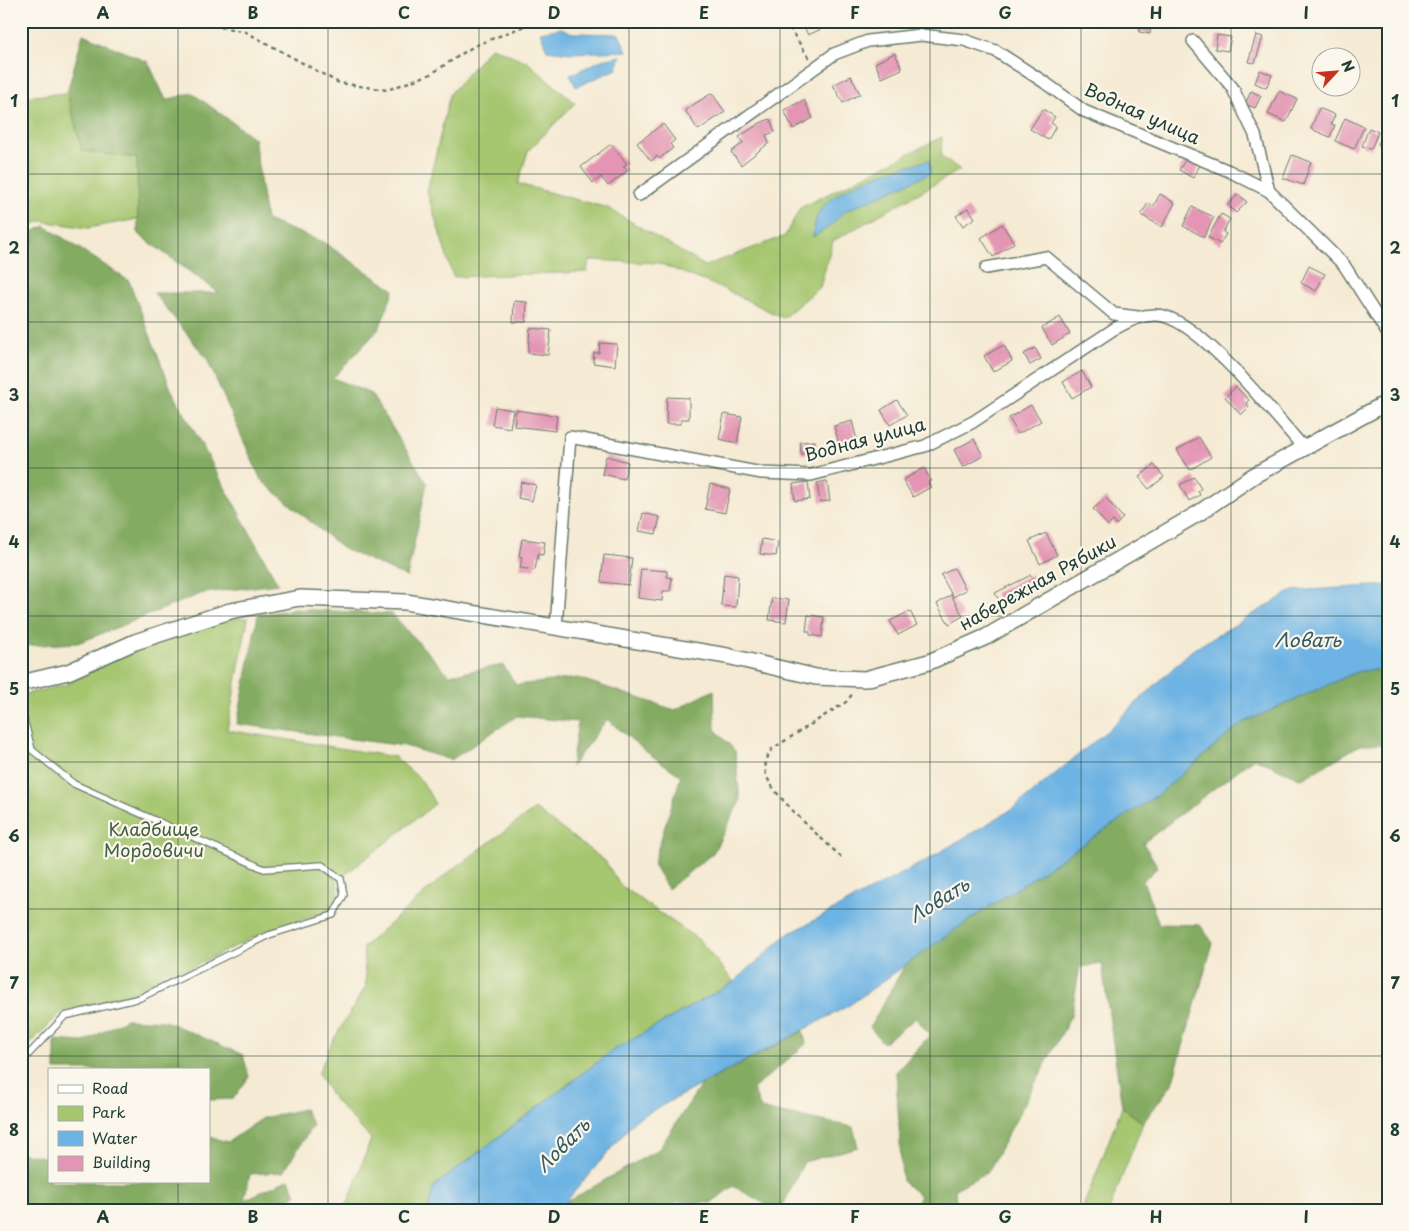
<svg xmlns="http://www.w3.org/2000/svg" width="1409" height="1231" font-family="'Playpen Sans',sans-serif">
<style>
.green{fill:#a6c66f;stroke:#628252}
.forest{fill:#84ab62;stroke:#52744b}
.water{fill:#6db3e3;stroke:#46788c}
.building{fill:#e395b3}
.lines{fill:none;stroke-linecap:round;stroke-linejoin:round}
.service-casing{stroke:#6a7a6c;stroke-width:8}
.minor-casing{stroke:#6a7a6c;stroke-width:14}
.tertiary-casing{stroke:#6a7a6c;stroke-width:18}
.path{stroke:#6a7a6c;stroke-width:2.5;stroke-dasharray:4 4;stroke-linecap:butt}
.service{stroke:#fff;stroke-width:5.5}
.minor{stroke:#fff;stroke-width:11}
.tertiary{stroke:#fff;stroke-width:15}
.grid{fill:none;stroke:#1f3d34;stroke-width:1;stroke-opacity:0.55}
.labels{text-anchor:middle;stroke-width:4.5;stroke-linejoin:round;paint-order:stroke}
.street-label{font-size:18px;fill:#1f3d34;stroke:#fbf7ec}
.park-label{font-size:18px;fill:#415f43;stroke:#fbf7ec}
.water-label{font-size:19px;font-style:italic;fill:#325a60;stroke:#fbf7ec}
.neatline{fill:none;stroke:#1f3d34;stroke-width:2}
.grid-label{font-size:16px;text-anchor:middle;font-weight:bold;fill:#1f3d34}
</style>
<rect width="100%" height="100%" fill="#fbf7ec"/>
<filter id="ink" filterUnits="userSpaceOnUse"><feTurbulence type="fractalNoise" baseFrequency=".02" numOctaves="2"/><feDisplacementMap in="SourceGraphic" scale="10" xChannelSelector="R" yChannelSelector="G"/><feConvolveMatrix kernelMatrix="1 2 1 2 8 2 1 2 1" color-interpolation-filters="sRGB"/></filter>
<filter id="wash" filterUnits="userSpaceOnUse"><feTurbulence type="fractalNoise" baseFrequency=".0096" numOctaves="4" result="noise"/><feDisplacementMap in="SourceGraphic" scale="20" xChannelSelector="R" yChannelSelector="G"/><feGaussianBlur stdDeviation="1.12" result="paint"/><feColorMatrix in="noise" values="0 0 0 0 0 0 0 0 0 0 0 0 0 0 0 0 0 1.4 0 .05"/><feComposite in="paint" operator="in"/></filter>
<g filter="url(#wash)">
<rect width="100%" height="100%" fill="#f5ead3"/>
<g class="green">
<path d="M491,47L526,61L575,103L528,151L518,184L608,208L705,266L785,236L800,208L942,137L941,156L960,170L833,241L820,287L783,318L724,289L658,263L589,260L587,272L453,277L427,191L450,94Z"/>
<path d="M67,93L82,151L137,158L138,219L88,228L41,221L21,229V97Z"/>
<path d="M248,618L227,730L395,757L422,781L435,804L337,881L339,894L330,911L267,931L138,993L62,1012L21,1053V695L65,685L118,657L227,619Z"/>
<path d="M535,809L605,861L620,885L699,940L734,982L612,1051L434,1186L428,1210H339L348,1203L371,1139L333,1098L318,1074L332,1042L366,986L363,947L449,872Z"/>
<path d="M1122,1107L1143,1123L1109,1210H1082Z"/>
</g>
<g class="forest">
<path d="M83,34L148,62L166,100L192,93L254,138L266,220L323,242L394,290L379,329L333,378L371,394L427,483L407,577L342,548L261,480L207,359L154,293H219L138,234L137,158L82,151L67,93Z"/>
<path d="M45,226L129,281L171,389L278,584L203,593L78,643L21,646V237Z"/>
<path d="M295,609L392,614L449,675L503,665L516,685L578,678L675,710L714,690L715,729L735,751L740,801L713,853L668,889L653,864L681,776L645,751L607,719L571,767L578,722L517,716L451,760L405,746L237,724L258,615Z"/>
<path d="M1388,669V744L1360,745L1302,779L1254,758L1143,843L1158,867L1143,881L1159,924L1200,925L1213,943L1172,1084L1143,1123L1122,1107L1102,964L1080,967L1071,1016L988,1172L955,1189L956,1204L949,1210H913L920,1196L902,1181L896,1072L930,1035L916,1018L883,1043L870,1027L905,965L956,929L1160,793L1242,723L1359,671Z"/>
<path d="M126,1019L165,1021L243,1055L249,1077L233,1099L209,1100V1070H55V1040L84,1042Z"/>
<path d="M803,1031L806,1044L753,1089L761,1109L853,1127L858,1147L804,1162L781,1210H776L733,1186L711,1203L675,1202L670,1210H560L565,1203L659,1149L701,1085Z"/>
<path d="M304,1109L313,1125L283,1172L250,1174L244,1200L289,1179L296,1194L278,1210H21V1153L49,1158V1182H209V1137L228,1142L263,1118Z"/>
</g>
<g class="water">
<path d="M562,28L572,33L619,34L627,51L570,53L547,50L540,32Z"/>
<path d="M621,56L617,69L576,87L570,75L602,60Z"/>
<path d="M929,160L931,173L845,211L829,227L813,237C814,230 815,220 818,214C835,184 897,168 929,160Z"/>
<path d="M1388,585V669L1359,671L1242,723L1160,793L956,929L848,1006L635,1120L559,1210H428L434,1186L612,1051L734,982L785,936L925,861L1014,808L1107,731L1191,651L1292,591Z"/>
</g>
<g id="blocks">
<g class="building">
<path d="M801,21H825L828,26L808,35Z"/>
<path d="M1141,21H1152L1150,34L1139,32Z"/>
<path d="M1217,35L1231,37L1228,51L1215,49Z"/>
<path d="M1256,35L1263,37L1255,63L1248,62Z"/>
<path d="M895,53L902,69L882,78L875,63Z"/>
<path d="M1260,70L1272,75L1266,88L1255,83Z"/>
<path d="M851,76L860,94L843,103L833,85Z"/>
<path d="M1251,91L1261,96L1255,108L1245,104Z"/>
<path d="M1279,91L1297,99L1286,122L1268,114Z"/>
<path d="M712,93L725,112L698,130L685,110Z"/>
<path d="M804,100L813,118L793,129L784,110Z"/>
<path d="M1319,108L1335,115L1331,124L1335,125L1330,137L1311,129Z"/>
<path d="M1043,109L1055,117L1051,123L1056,126L1048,140L1030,129Z"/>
<path d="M1345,118L1364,127L1354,149L1335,141Z"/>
<path d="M770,119L775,132L766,135L769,143L741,165L731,152L743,143L739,137L760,123Z"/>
<path d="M663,124L675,140L670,144L673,148L659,159L657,156L651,161L637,143Z"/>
<path d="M1369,128L1378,132L1371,149L1362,146Z"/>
<path d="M1382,136L1388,139V148L1378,144Z"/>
<path d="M611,144L627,164L623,166L627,171L608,186L601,177L593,183L581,167Z"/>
<path d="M1292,155L1311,162L1303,185L1283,178Z"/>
<path d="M1187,157L1200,165L1193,178L1179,170Z"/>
<path d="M1160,194L1175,203L1162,227L1141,215L1148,203L1153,207Z"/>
<path d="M1238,194L1247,202L1236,213L1228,205Z"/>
<path d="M1192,207L1214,217L1204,237L1183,226Z"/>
<path d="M968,208L975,218L963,226L956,216Z"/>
<path d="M1221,214L1230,219L1223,232L1226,234L1220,244L1208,237Z"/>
<path d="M1002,224L1014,243L993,257L981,238Z"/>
<path d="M1387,250H1388V266L1383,264Z"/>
<path d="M1309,266L1325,274L1316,291L1301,283Z"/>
<path d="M514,301L527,302L526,322H513Z"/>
<path d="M1060,317L1070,334L1052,345L1042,328Z"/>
<path d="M530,328L551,330L548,355L528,353Z"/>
<path d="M600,343L617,344L615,366L593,363L594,353H599Z"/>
<path d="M1004,345L1012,361L993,372L984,356Z"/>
<path d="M1035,348L1041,359L1030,365L1024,354Z"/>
<path d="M1082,371L1091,387L1072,398L1063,382Z"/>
<path d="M1236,387L1249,400L1246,403L1249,407L1241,415L1225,397Z"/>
<path d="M667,397L689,398V419H681V424H666Z"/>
<path d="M897,400L907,415L890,425L881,410Z"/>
<path d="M1031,405L1041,421L1018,434L1009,418Z"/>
<path d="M495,407L513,410L510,428L492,425Z"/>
<path d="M516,410L557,416L555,431L514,426Z"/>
<path d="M724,414L742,417L737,443L719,439Z"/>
<path d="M852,421L858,444L840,449L834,426Z"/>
<path d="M1199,437L1211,457L1190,470L1177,450Z"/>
<path d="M974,439L983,456L963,467L954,450Z"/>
<path d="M815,441L816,453L801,454L800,442Z"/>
<path d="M606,456L628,462L624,479L602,474Z"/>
<path d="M1154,465L1164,477L1149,489L1139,477Z"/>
<path d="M924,468L931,481L928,482L931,487L913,497L903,480Z"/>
<path d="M1194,477L1201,489L1198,491L1200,495L1189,501L1180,485Z"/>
<path d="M827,481L830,501L820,502L817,483Z"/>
<path d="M521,482L536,485L532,501L518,498Z"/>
<path d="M808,482L810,499L795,501L793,484Z"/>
<path d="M710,484L730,489L725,513L705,509Z"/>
<path d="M1106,498L1123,518L1116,525L1113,521L1108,526L1093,509Z"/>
<path d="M643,513L660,517L656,534L639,531Z"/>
<path d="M1046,533L1057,555L1040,564L1029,541Z"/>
<path d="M522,539L545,542L543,555L538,554L535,570L520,568L522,557L519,556Z"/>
<path d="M762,539L778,542L776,556L760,554Z"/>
<path d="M604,555L632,558L629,585L601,582Z"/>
<path d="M954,568L966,590L953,597L941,575Z"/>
<path d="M641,569L667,571V577L672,578L670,591H663L662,601L638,598Z"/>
<path d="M724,574L738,576L736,607L721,606Z"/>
<path d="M1031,575L1037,587L1001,604L995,593Z"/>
<path d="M951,595L963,616L949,624L937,604Z"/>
<path d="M772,598L789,600L786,622L769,620Z"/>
<path d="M910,611L917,625L898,635L890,621Z"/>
<path d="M808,615L824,617L822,637L810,635V632L806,631Z"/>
</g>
</g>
</g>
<g filter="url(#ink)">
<use href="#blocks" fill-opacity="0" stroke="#6a7a6c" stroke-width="1"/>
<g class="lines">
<g class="service-casing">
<path id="service" d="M21,708L32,750L74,784L264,869L322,865L341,879L344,895L333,915L269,935L140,998L65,1016L26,1057L21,1059"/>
</g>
<g class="minor-casing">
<g id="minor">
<path d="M1193,41L1232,87L1255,135L1269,191"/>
<path d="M639,195L834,54L868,41L921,35L964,40L996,51L1044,82L1084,111L1229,171L1269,191L1344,265L1388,334"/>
<path d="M986,268L1046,257L1114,314L1138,317"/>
<path d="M556,627L570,437L762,473L811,475L925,446L973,422L1114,329C1128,322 1140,314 1157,315C1197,316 1276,417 1304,448"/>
</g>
</g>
<g class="tertiary-casing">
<path id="tertiary" d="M21,683L68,672L135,642L230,611L300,598L406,602L727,656L816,677L865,679L929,662L986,637L1199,513L1253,476L1388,402"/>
</g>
<g class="path">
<path d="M189,21L246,32L339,83L387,90L431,74L474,46L537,21"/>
<path d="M785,21L809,58"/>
<path d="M841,857C823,839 772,796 766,774C764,764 767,757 772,749L846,702L854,692"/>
</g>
<use href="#service" class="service"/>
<use href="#minor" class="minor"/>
<use href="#tertiary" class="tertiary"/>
</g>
</g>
<path class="grid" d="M178,21V1070M328,21V1210M479,21V1210M629,21V1210M780,21V1210M930,21V1210M1081,21V1210M1231,21V1210M21,174H1388M21,322H1388M21,468H1388M21,616H1388M21,762H1388M21,909H1388M21,1056H1388M178,1182V1210"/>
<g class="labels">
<g class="street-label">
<text transform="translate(1142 114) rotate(24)" y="6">Водная улица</text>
<text transform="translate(865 440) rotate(-15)" y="6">Водная улица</text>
<text transform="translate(1038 583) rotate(-29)" y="6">набережная Рябики</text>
</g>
<g class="park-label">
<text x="154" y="836">Кладбище<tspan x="154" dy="21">Мордовичи</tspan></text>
</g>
<g class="water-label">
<text x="1308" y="647">Ловать</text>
<text transform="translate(939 900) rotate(-32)" y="7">Ловать</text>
<text transform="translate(563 1145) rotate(-45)" y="7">Ловать</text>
</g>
</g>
<rect width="1409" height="1231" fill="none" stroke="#fbf7ec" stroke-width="55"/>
<rect x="48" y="1068" width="162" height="115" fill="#fbf7ec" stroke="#a3ada2"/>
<rect x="58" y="1085" width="25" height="8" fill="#ffffff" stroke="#a3ada2"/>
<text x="92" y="1094" font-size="15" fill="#1f3d34">Road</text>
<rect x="58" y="1106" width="25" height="15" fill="#a6c66f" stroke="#a3ada2"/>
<text x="92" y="1118" font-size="15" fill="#1f3d34">Park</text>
<rect x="58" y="1131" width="25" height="15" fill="#6db3e3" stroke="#a3ada2"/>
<text x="92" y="1144" font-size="15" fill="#1f3d34">Water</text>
<rect x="58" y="1156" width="25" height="15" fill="#e395b3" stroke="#a3ada2"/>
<text x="92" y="1168" font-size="15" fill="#1f3d34">Building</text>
<g transform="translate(1336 72) rotate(64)"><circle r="24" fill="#fbf7ec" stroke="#a3ada2"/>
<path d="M0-4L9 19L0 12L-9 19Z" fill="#c8321e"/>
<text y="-8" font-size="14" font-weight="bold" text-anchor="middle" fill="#1f3d34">N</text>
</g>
<rect x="28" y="28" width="1354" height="1176" class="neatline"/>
<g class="grid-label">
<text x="103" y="19">A</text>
<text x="253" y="19">B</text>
<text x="404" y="19">C</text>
<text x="554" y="19">D</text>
<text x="704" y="19">E</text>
<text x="855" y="19">F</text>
<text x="1005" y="19">G</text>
<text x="1156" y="19">H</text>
<text x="1306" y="19">I</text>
<text x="14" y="107">1</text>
<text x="1395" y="107">1</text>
<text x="14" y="254">2</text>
<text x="1395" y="254">2</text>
<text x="14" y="401">3</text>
<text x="1395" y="401">3</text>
<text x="14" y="548">4</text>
<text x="1395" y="548">4</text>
<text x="14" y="695">5</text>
<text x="1395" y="695">5</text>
<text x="14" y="842">6</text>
<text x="1395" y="842">6</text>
<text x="14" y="989">7</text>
<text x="1395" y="989">7</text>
<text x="14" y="1136">8</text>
<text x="1395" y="1136">8</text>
<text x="103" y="1223">A</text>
<text x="253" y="1223">B</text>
<text x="404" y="1223">C</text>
<text x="554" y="1223">D</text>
<text x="704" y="1223">E</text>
<text x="855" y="1223">F</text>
<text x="1005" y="1223">G</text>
<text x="1156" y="1223">H</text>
<text x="1306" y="1223">I</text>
</g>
</svg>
